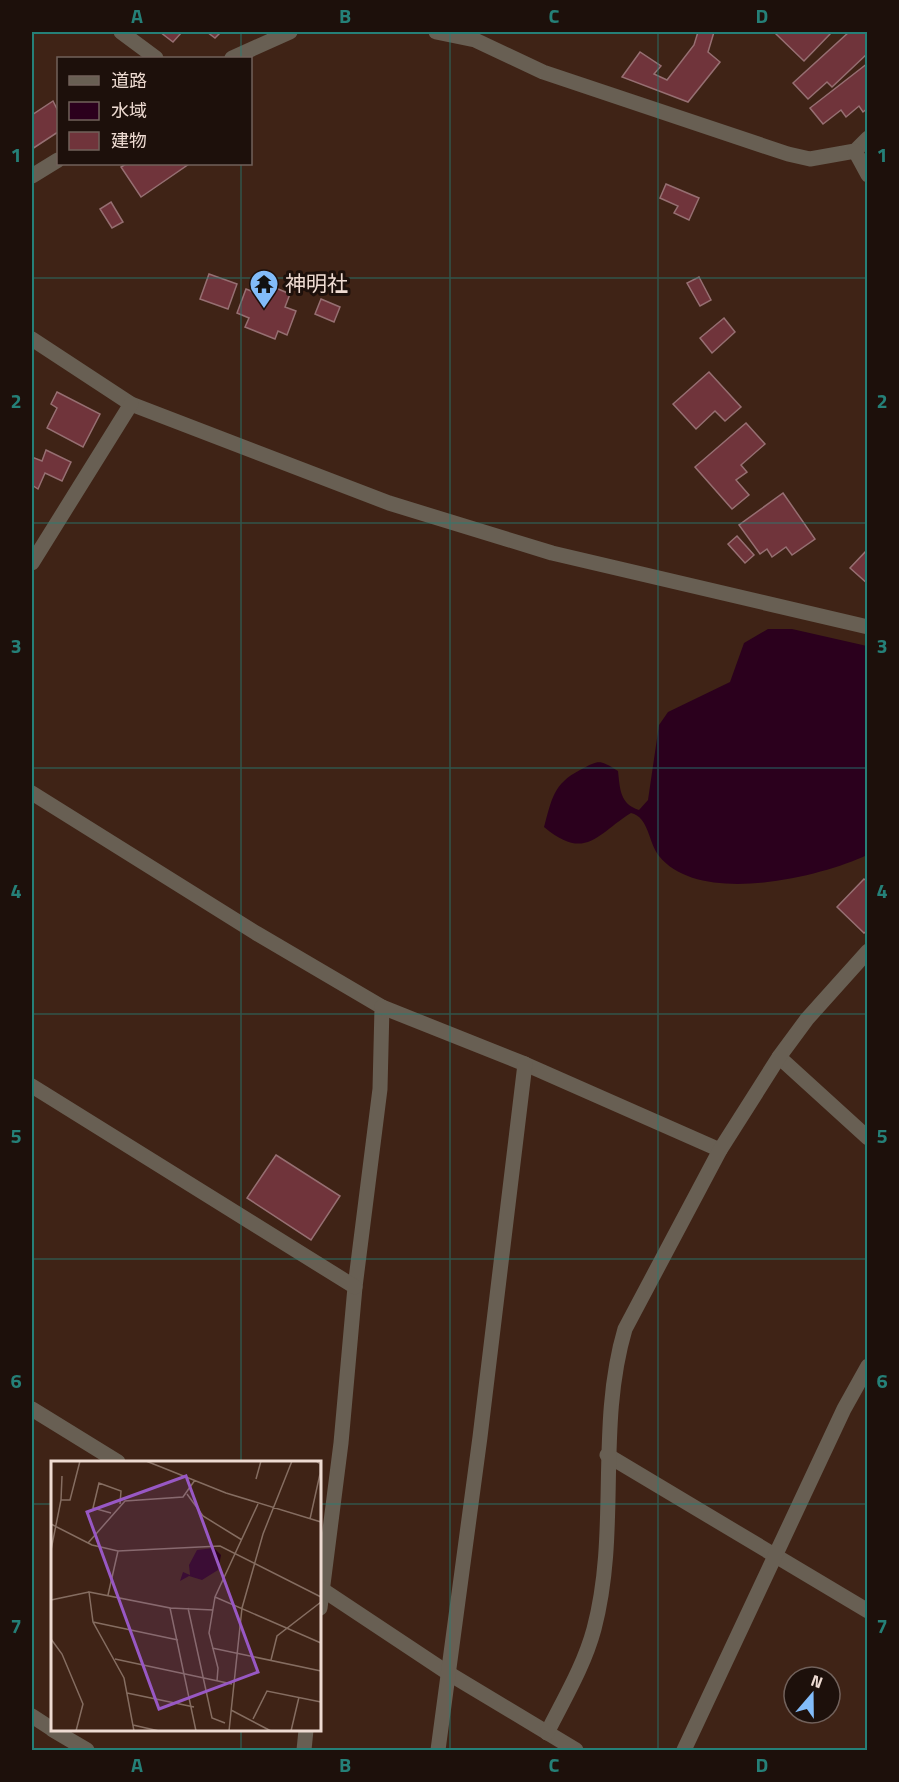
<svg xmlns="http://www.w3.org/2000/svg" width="899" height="1782" font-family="'Titillium Web','Noto Sans JP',sans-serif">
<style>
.water{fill:#2b001d}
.building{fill:#70343b;stroke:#966f72;stroke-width:1.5}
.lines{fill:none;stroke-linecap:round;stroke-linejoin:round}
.minor{stroke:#685f53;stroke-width:15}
.grid{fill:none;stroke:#258078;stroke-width:1.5;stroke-opacity:0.55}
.labels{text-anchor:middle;stroke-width:6;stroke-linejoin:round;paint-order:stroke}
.poi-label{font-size:21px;fill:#eedbd2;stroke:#1d100b;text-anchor:start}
.inset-road{fill:none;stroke:#856d61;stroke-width:1.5}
.view{fill:#9858c4;fill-opacity:0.15;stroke:#9858c4;stroke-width:3}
.inset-edge{fill:none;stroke:#eedbd2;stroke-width:3}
.neatline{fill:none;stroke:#258078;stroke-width:2}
.grid-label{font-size:20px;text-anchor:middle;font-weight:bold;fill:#258078}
</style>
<rect width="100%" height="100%" fill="#3f2316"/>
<path class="water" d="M768,629H792L867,646V855C818,878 699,906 659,856C648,842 649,817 631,813C597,834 586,862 544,827C552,799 553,784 580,770C599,760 599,759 618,771C620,789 620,804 639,810L648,800L659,725L668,712L730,682L744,643Z"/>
<g class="building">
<path d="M160,32H182L173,42Z"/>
<path d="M207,32H221L215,38Z"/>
<path d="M698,32H714L708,52L720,62L688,102L622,77L640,52L661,66L654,74L667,80L694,45Z"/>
<path d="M778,32H832L804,61L776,34Z"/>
<path d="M849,32H868V53L832,87L827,82L808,99L793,83Z"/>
<path d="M868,63V108L863,112L859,106L846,117L841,110L823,124L810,108Z"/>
<path d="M53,101L58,111V132L32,149V115Z"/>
<path d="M126,164H189L141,197L121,167Z"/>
<path d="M666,184L699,198L689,220L674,213L678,206L660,198Z"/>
<path d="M111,202L123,222L112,228L100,209Z"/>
<path d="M209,274L237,284L228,309L200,299Z"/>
<path d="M699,277L711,300L700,306L687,283Z"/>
<path d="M264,283L290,294L285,307L296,311L287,335L278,331L275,339L245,327L249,318L237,313L246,289L259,294Z"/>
<path d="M321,299L340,307L334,322L315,314Z"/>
<path d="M724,318L735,332L712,353L700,338Z"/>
<path d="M709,372L741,407L725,421L715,411L696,429L673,404Z"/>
<path d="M57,392L100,414L83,447L47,428L57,408L51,404Z"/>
<path d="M746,423L765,444L741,465L747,472L736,480L749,495L732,509L695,467Z"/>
<path d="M46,450L71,462L62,481L45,473L38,489L32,485V457L42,461Z"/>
<path d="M783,493L815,539L792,555L786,547L772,557L767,549L760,554L739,525Z"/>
<path d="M737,536L754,555L745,563L728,544Z"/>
<path d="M868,549V584L850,568Z"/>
<path d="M864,879L868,882V930L864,933L837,907Z"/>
<path d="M276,1155L340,1196L311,1240L247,1198Z"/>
</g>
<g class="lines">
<g class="minor">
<path d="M121,32L156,58"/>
<path d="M436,32L475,40L543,72L788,154L810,159L855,151L868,138"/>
<path d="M232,58L290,32"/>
<path d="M855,151L868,175"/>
<path d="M32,176L58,160"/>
<path d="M32,339L131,404L389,503L552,553L868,627"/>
<path d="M32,563L131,404"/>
<path d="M32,793L256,933L382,1007L380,1089L355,1287L341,1443L320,1608"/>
<path d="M382,1007L525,1064L720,1150"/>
<path d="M779,1057L868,1138"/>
<path d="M32,1086L355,1287"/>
<path d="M32,1409L118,1462"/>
<path d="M607,1455L868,1611"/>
<path d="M320,1588L448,1673L576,1750"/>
<path d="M32,1716L52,1729"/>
<path d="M53,1730L87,1750"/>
<path d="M547,1733C564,1699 584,1666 594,1629C620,1531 596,1427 625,1329L720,1150L779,1057L807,1019L868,951"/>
<path d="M304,1750L306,1730"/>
<path d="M438,1750L480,1437L525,1064"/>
<path d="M684,1750L844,1409L868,1366"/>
</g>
</g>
<path class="grid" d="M241,32V58M450,32V1750M658,32V1750M241,164V1462M32,278H868M32,523H868M32,768H868M32,1014H868M32,1259H868M32,1504H52M320,1504H868M241,1730V1750"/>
<defs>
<g id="temple-pin" transform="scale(1.5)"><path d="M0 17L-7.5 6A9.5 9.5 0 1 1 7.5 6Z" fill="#82bcfa" stroke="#1d100b"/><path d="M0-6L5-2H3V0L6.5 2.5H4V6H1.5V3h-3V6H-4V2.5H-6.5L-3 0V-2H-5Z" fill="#111"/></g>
</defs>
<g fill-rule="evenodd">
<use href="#temple-pin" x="264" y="284"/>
</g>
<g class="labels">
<g class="poi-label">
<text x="285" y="291">神明社</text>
</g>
</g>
<g transform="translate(51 1461)">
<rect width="270" height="270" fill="#3f2316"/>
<path d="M163,87L170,94L167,109L151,119L138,115L129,120L132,111L139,114L138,104L146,89Z" fill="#2b001d"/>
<path class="inset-road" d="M95,0L175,32L270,61M205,18L210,0M136,33L152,55L191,79M10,39H19L29,0M60,52L42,47L48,22L70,30L69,43M259,58L269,13V3L265,0M0,63L41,84L67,90L169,85L270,136M37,82L74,40L132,36L144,19M0,89L10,39L11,15M57,134L67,90M164,136L270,182M0,139L38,131M119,147L162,149M137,147L161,257L174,262M42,161L127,179M0,178L11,193L32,243L25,270M161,187L270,210M64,198L181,223M220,199L226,175L270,141M166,220L167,207L158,172L164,136L207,43M76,232L143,246M180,249L220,270M202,258L216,230L270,241M82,264L108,270M83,270L73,217L42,161L38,131L119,147L145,270M178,270L191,147L212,73L241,0M240,270L248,236"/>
<path class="view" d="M135,15L207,211L108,248L36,51Z"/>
<rect width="270" height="270" class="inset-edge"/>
</g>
<rect width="899" height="1782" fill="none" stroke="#1d100b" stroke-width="66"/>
<rect x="57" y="57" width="195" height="108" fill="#1d100b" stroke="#71615b" stroke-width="1.5"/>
<rect x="69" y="76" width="30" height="9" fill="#685f53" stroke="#71615b" stroke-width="1.5"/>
<text x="111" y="87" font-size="18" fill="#eedbd2">道路</text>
<rect x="69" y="102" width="30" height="18" fill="#2b001d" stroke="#71615b" stroke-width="1.5"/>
<text x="111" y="117" font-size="18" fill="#eedbd2">水域</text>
<rect x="69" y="132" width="30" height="18" fill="#70343b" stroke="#71615b" stroke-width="1.5"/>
<text x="111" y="147" font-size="18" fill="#eedbd2">建物</text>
<g transform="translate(812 1695) rotate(20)"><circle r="28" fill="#1d100b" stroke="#71615b" stroke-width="1.5"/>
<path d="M0-4.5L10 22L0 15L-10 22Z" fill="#82bcfa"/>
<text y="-9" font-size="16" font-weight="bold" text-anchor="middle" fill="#eedbd2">N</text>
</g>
<rect x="33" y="33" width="833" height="1716" class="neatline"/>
<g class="grid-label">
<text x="137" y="23">A</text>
<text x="345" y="23">B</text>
<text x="554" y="23">C</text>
<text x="762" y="23">D</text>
<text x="16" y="162">1</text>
<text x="882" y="162">1</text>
<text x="16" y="408">2</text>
<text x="882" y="408">2</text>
<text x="16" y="653">3</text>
<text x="882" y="653">3</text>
<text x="16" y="898">4</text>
<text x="882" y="898">4</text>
<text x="16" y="1143">5</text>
<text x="882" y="1143">5</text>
<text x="16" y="1388">6</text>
<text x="882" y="1388">6</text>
<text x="16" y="1633">7</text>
<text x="882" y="1633">7</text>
<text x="137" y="1772">A</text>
<text x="345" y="1772">B</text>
<text x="554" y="1772">C</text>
<text x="762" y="1772">D</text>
</g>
</svg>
